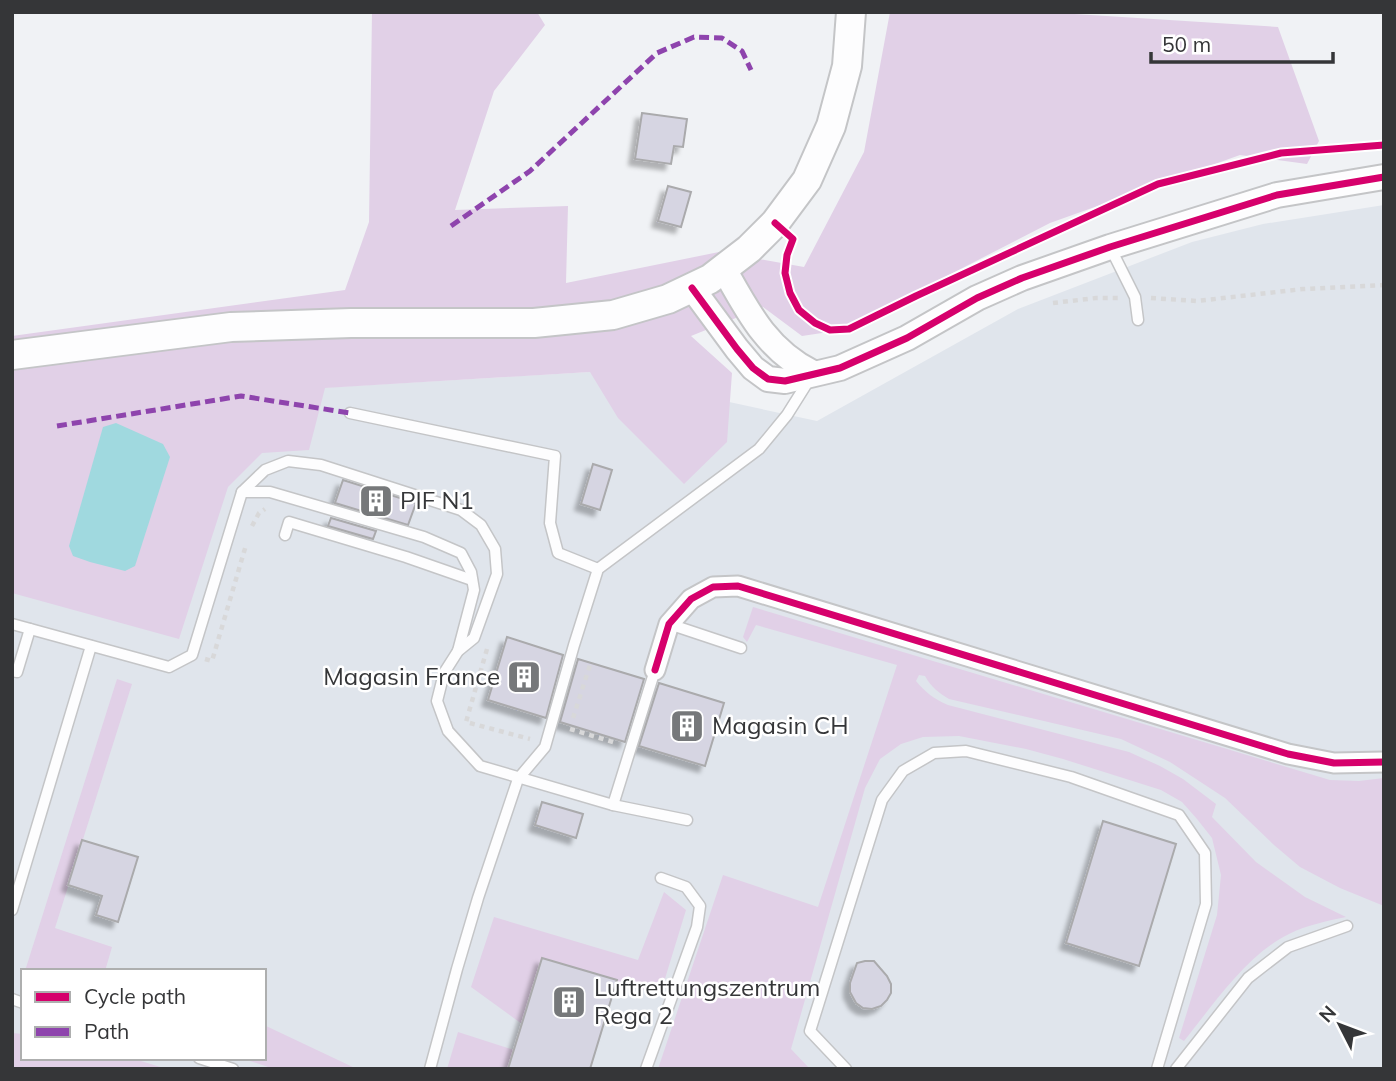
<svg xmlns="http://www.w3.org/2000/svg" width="1396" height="1081" font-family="Mulish,sans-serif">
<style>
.built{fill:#e0e5ec;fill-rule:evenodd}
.green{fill:#e1d0e7}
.water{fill:#a0d9df}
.building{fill:#d6d5e2;stroke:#aaaaac;stroke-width:2;filter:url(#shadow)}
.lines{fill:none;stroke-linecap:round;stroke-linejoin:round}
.service-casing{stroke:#c4c5c7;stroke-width:13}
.minor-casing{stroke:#c4c5c7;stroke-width:23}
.tertiary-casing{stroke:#c4c5c7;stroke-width:28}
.secondary-casing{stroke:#c4c5c7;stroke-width:32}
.path{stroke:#d8d8d9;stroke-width:4.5;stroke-dasharray:5 5;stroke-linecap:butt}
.service{stroke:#fdfdfe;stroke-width:10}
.minor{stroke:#fdfdfe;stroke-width:19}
.tertiary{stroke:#fdfdfe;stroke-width:24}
.secondary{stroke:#fdfdfe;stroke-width:28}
.quiet{stroke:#8e44ad;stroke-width:5;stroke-dasharray:10 5;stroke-linecap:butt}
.cycleway-casing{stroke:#fff;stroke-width:11}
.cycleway{stroke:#d6006c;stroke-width:7}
.labels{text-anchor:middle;stroke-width:5;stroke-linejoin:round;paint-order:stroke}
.poi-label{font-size:24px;fill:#353638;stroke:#fff;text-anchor:start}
</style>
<defs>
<filter id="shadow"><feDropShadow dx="-6" dy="6" stdDeviation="2" flood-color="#0004"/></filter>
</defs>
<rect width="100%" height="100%" fill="#f0f2f5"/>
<path class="built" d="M1384,205V1069H12V406L590,372L817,421L1018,309L1192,242L1263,224ZM23,971H264V1058H23Z"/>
<g class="green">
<path d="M372,12H537L545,25L494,91L455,210L568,206L566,283L719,252L804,267L864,152L890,12H1043L1278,27L1319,141L1307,164L1240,155L1050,223L842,330L802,336L763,307L691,336L732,373L727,442L684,484L618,418L590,372L325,388L309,450L262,453L228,487L179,639L12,593V336L345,290L369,222Z"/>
<path d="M753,607L1330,780L1359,781L1384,778V906L1340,888L1300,867L1274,845L1225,798L1170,762L1121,739L949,699C939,693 931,687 925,676L919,675L916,681C925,692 934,699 948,705L1129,752L1160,766L1183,779L1216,804L1212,817L1256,862L1305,897L1346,917C1327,921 1307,925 1289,934C1247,954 1213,1005 1184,1041L1179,1038L1217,915L1221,875L1212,838L1197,819L1182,802L1161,790L1063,759L1026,749L959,736L923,737L901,744L880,759L865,788L791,1049L810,1069H658L723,875L818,907L897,665L756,625L747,642L743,637Z"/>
<path d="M117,679L132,684L55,928L112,947L105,971H25Z"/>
<path d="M664,892L686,910L660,995L542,958L522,1024L471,987L494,917L638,960Z"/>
<path d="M264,1025L357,1069H274L241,1058H264Z"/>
<path d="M458,1032L514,1050L508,1069H447Z"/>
<path d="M12,1033L23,1034V1058H131L167,1069H12Z"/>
</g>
<path class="water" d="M116,423L163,444L170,457L135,566L125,571L90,562L73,556L69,546L103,427Z"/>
<g class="building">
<path d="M642,113L687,119L683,147L674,146L671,164L635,159Z"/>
<path d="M668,186L691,192L681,227L658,221Z"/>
<path d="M593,464L612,470L600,510L581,504Z"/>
<path d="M343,480L416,503L408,525L335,503Z"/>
<path d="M331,518L376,531L373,539L328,526Z"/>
<path d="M507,637L563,655L546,718L488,700Z"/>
<path d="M578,659L644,679L625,742L560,722Z"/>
<path d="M659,683L724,703L705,766L639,746Z"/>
<path d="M542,802L583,814L576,838L535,825Z"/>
<path d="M1103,821L1176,844L1139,966L1066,943Z"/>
<path d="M82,840L138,857L118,922L96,915L102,896L68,885Z"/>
<path d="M542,958L617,980L590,1069H508Z"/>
<path d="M865,961H874L887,976L891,984V993L887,1000L881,1006L872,1009L863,1008L856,1003L850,992V983L857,963Z"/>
</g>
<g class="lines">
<g class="service-casing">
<g id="service">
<path d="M1110,247L1135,297L1138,320"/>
<path d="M350,413L555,456L550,523L558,553L598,569"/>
<path d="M242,492H270L424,537L461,553L471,572L474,590L458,651"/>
<path d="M285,535L289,522L406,557L472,580"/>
<path d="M12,624L169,667L192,655L242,492L265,470L288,461L321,465L461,510L481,525L495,549L497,574L474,638L458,651L444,673L437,701L448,731L480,766L613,805L655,670"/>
<path d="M669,624L741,648"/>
<path d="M12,671L17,672L30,629"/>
<path d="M613,805L687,820"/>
<path d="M12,910L91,646"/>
<path d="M12,999L23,1003"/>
<path d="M199,1058L233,1069"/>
<path d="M430,1069L457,969L478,898L518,779L545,747L574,645L598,569L759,449L787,415L809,380"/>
<path d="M646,1069L697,927L700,906L686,887L661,878"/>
<path d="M846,1069L810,1031L882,800L903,771L934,753L966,751L1071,777L1179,815L1205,853L1206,904L1157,1069"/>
<path d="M1176,1069L1248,978L1288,947L1347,926"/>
</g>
</g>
<g class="minor-casing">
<path id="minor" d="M655,670L669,624L691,599L713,587L738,586L1288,754L1334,763L1384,762"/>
</g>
<g class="tertiary-casing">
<g id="tertiary">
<path d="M724,269C748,312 767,350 813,373"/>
<path d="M692,288L737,349L753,368L768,379L785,381L840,368L907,338L977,298L1022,278L1110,247L1277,195L1384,177"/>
</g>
</g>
<g class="secondary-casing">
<path id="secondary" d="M12,355L231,327L351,323H534L613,315L668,299L710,279L749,249L775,223L807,180L831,126L847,66L851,12"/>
</g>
<g class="path">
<path d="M1151,298L1197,301L1303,289L1384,285"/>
<path d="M1053,303L1096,298H1118"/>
<path d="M252,526L259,513L265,509"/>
<path d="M487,649L466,722L530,739"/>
<path d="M205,659L212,661L246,545"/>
<path d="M573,718L590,665"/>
<path d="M570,729L616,743"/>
</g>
<use href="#service" class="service"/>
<use href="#minor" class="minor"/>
<use href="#tertiary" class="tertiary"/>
<use href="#secondary" class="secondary"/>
<g class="quiet">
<path d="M451,226L530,171L657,53L694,37L722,38L742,51L751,70"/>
<path d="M57,426L241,396L350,413"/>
</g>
<g class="cycleway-casing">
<g id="cycleway">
<path d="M775,223L793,239L787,255L785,273L790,293L799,310L815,323L830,330L849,329L916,296L1158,184L1281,153L1384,145"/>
<path d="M692,288L737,349L753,368L768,379L785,381L840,368L907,338L977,298L1022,278L1110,247L1277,195L1384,177"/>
<path d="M655,670L669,624L691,599L713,587L738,586L1288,754L1334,763L1384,762"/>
</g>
</g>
<use href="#cycleway" class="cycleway"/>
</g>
<defs>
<g id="building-square" transform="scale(1.75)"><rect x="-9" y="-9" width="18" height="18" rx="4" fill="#76787a" stroke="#fff"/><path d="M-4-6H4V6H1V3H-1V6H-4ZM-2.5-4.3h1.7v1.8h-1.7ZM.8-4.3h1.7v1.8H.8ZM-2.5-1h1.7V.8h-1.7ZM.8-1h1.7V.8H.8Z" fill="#fff"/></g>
</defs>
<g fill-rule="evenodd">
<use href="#building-square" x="376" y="501"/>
<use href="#building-square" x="524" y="677"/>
<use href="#building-square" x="687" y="726"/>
<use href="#building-square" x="569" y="1002"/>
</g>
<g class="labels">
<g class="poi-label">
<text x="400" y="509">PIF N1</text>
<text x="500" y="685" text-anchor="end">Magasin France</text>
<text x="712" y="734">Magasin CH</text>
<text x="594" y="996">Luftrettungszentrum<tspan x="594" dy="28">Rega 2</tspan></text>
</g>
</g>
<rect width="1396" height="1081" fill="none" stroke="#353638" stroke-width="28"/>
<rect x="21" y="969" width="245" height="91" fill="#ffffff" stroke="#aeafaf" stroke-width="2"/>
<rect x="35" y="992" width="35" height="10" fill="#d6006c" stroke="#aeafaf" stroke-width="2"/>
<text x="84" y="1004" font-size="21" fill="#353638">Cycle path</text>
<rect x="35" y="1027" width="35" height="10" fill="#8e44ad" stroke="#aeafaf" stroke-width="2"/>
<text x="84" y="1039" font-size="21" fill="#353638">Path</text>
<g transform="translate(1340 1025) rotate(312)" stroke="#ffffff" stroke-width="5" paint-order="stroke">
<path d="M0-5L12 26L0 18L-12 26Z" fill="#353638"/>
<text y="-10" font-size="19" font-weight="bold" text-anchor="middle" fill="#353638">N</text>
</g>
<path d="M1151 52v10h182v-10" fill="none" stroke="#353638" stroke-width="3.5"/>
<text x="1162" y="52" font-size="21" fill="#353638" stroke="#ffffff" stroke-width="5" paint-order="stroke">50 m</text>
</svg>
